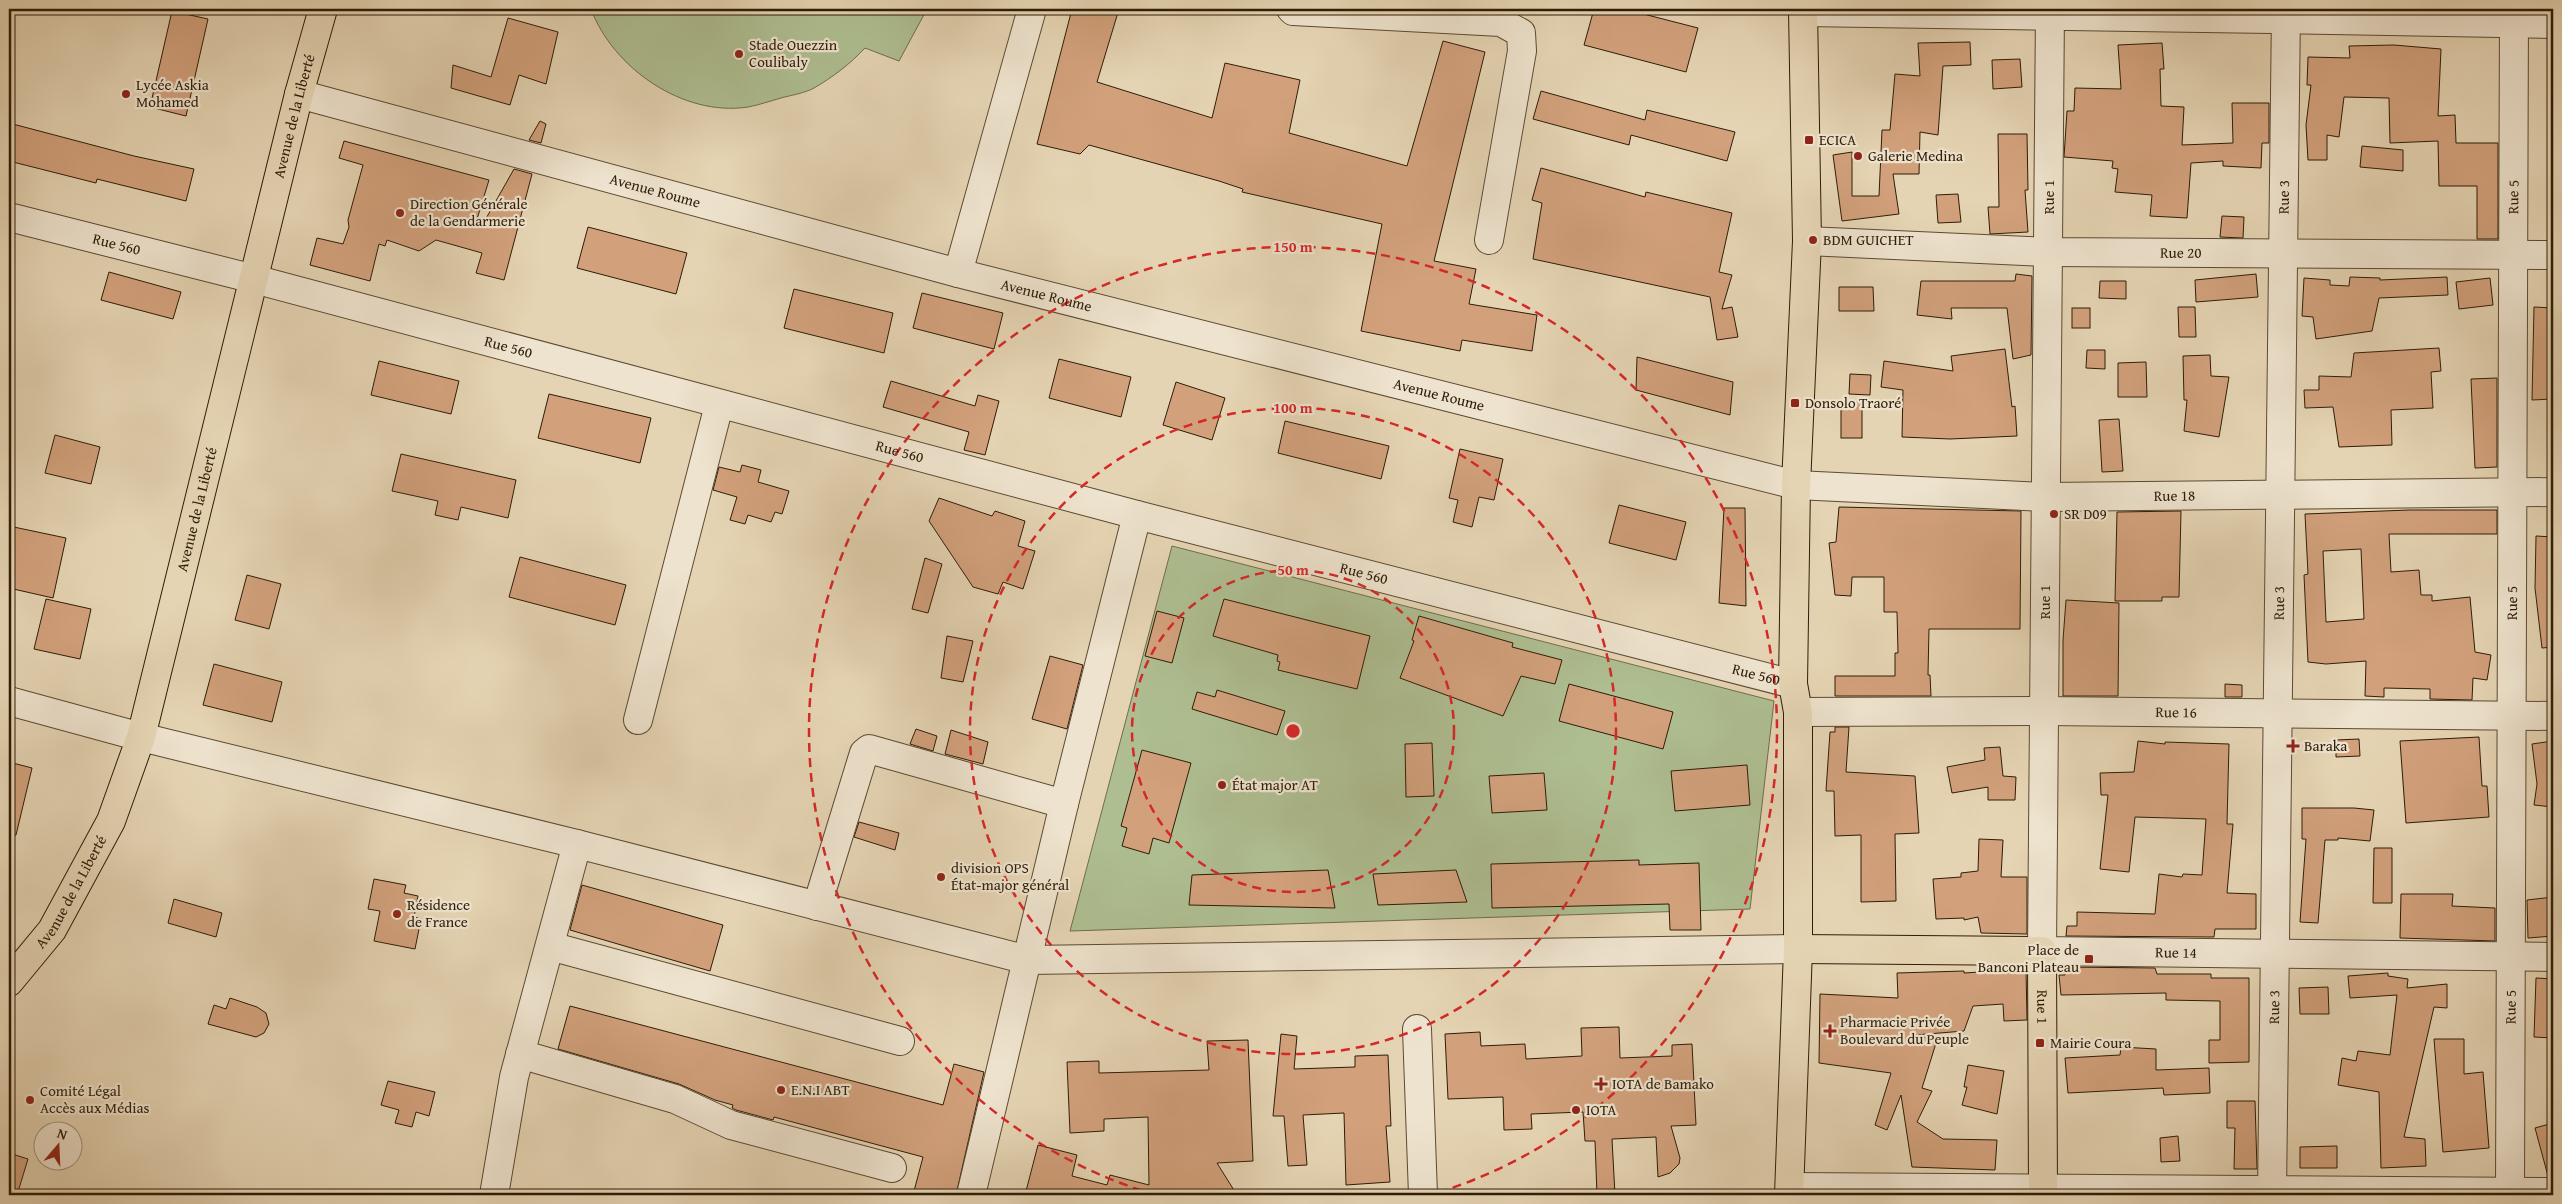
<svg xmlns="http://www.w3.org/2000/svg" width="2562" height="1204" font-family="'Gentium Book Plus',serif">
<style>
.green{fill:#aebe91;stroke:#6e6d4c}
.building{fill:#d2a17c;stroke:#2e1c07;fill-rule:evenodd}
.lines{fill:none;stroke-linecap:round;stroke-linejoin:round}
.minor-casing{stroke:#5c4a32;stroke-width:30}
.major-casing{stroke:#2e1c07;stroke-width:30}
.minor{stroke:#eee3ce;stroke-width:28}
.major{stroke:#e5d4b3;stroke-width:28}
.ring{fill:none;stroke:#d62828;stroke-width:2.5;stroke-dasharray:9 6}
.poi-dot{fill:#8f2418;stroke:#eee3ce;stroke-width:2}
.labels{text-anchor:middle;stroke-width:4.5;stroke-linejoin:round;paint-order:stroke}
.poi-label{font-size:15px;fill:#2e1c07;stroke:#eee3ce;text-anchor:start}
.street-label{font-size:15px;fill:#2e1c07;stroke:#eee3ce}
.centre{fill:#d62828;stroke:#eee3ce;stroke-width:2.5}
.ring-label{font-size:15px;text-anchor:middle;font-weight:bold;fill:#d62828;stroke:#eee3ce;stroke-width:4.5;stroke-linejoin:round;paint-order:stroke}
</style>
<rect width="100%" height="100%" fill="#e5d4b3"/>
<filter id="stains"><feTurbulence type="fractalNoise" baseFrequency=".004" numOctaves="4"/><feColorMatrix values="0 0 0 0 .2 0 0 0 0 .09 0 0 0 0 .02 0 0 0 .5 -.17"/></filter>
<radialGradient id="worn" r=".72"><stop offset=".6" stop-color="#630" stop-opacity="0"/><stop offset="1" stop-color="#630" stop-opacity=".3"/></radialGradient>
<g class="green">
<path d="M591,9H927L899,61L865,48C850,64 833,77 814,88C805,93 792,95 781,98C770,101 759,105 748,107C683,117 613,68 591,9Z"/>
<path d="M1172,546L1774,701L1750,909L1070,931Z"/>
</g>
<g class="building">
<path d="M1072,9H1119L1097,82L1212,118L1225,63L1300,80L1289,133L1407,166L1443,41L1485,52L1434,261L1476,269L1469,304L1537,315L1532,351L1462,340L1460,351L1361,331L1382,224L1242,192L1243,189L1219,181L1089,145L1080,154L1037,144Z"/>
<path d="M1594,9H1624L1698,28L1686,72L1584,45Z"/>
<path d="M172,11L208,19L186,116L150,107Z"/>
<path d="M508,18L558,32L546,84L519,75L510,105L451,88L453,65L491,77Z"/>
<path d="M1970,42L1971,65L1943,66L1938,135L1920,132L1919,174H1893L1899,214L1842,221L1833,155L1852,152V196H1879L1882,130H1890L1895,74L1920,76L1918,43Z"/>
<path d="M2162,43L2164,69H2160L2161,106L2184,107L2182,145L2233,143L2232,103H2269V143H2262L2261,168L2223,166V161L2191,163L2187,218L2150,216L2152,195L2115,192L2118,169L2112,168L2113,161L2064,157L2067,111H2074L2075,88L2121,89L2118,45Z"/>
<path d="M2394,45L2441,49L2438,116L2455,115L2456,143H2498V239H2477V186H2439L2438,141L2390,143L2389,98L2344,97L2339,137L2327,135V160H2308L2306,125L2311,85H2307L2308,57L2350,58L2349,46Z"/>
<path d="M2020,59L2022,87L1993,89L1992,60Z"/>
<path d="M1541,91L1645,120L1647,110L1735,132L1727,161L1631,135L1629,145L1533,119Z"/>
<path d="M540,121L546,124L541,143L529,140Z"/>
<path d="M9,123L134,156L194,169L186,201L97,179L96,183L9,161Z"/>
<path d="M1998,134H2027L2028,190H2025L2028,232L1990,234L1988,207H1999Z"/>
<path d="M344,141L489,180L477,219L484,222L514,169L532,174L504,280L476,273L482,253L436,240L419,251L387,240L385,246L379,244L370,281L310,265L317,238L343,244L349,227L348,220L363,165L339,158Z"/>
<path d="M2362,146L2403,150V171L2360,167Z"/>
<path d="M1541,168L1645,197L1646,192L1732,213L1719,272L1732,275L1722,309L1732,307L1738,337L1717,340L1710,297L1533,259L1542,203L1532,200Z"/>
<path d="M1958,194L1961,222L1938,223L1936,195Z"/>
<path d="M2222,216L2244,217L2243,238L2220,237Z"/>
<path d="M588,227L687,253L676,294L577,268Z"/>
<path d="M109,272L181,292L173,319L101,300Z"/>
<path d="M2016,274L2032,276L2031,355L2013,359L2007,308H1951L1952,319L1917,315L1921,281H2015Z"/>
<path d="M2256,274L2258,297L2196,302L2195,280Z"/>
<path d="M2350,277L2380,278V280L2447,277L2448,295L2379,298L2372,331L2316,339L2313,317L2302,316L2304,278L2330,280V285L2349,286Z"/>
<path d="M2490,278L2493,305L2459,309L2456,282Z"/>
<path d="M2100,281H2126V299L2099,298Z"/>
<path d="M1839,287H1873L1874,311H1839Z"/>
<path d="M794,289L893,313L884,353L784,328Z"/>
<path d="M922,293L1003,313L994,349L913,328Z"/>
<path d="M2178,307H2195L2196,337H2179Z"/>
<path d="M2534,307L2553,308V399L2532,400Z"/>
<rect x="2072" y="308" width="18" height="20"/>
<path d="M2439,348L2441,371L2431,372L2433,408L2391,410L2392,445L2339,447L2333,407L2305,408L2304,390H2319V376L2351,377L2354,353Z"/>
<path d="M2005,349L2012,407L2015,406L2017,436L1950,439L1902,437L1903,390L1881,387L1884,361L1953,371L1951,356Z"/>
<path d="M2087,350H2105V369L2086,368Z"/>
<path d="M2210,355L2211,376L2229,377L2219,437L2184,431L2187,400H2184L2183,356Z"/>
<path d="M1637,357L1733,382L1730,415L1636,390Z"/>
<path d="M1059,359L1131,377L1121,417L1049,398Z"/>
<path d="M379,361L459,381L451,414L371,395Z"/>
<path d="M2146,362L2147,397H2118V363Z"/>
<path d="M1850,374L1871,375L1870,395L1849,394Z"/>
<path d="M2497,378V467L2475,468L2471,379Z"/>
<path d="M891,381L975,406L978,395L999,401L985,455L964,450L969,432L883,407Z"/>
<path d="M1176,382L1225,398L1212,440L1163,425Z"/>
<path d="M549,394L651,418L640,463L538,438Z"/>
<rect x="1841" y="402" width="21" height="36"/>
<path d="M2119,419L2123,471L2102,472L2099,420Z"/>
<path d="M1285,421L1389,446L1381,479L1278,453Z"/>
<path d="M55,435L100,447L91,484L45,473Z"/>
<path d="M1460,449L1503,459L1494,500L1479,497L1472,527L1453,522L1458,500L1449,498Z"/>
<path d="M401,454L516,480L508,518L461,507L458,520L435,515L438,501L392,491Z"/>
<path d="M742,465L761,470L758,482L789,491L782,514L775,512L771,522L748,515L745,524L730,520L737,497L713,490L719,467L740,472Z"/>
<path d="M939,498L992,516L995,511L1025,521L1018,546L1035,551L1023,589L1003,582L998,594L973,587L929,521Z"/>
<path d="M1619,505L1686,522L1676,560L1609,543Z"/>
<path d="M1839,507L2021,511L2020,629H1929L1928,675H1930L1931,696H1835V676H1895V653H1898L1897,612H1884V577H1852L1851,596L1835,595L1829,543L1836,542Z"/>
<path d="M1724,508H1745L1746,606L1719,603Z"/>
<path d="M2409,510H2497V534H2389L2391,572L2419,570L2421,595H2432V601L2470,597L2475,652L2491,655L2487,680L2473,678L2472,700L2430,699V689L2384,688V697L2365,696L2366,661L2326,664L2308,662L2304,575L2308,574L2305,514ZM2361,549L2364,619L2326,622L2323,551Z"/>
<path d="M2181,511L2179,597H2162V601H2115L2117,512Z"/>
<path d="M9,526L66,538L53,598L9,588Z"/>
<path d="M2536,536L2553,537V647L2542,648L2535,588Z"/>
<path d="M520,557L626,585L615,625L509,597Z"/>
<path d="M925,558L942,564L928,613L912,609Z"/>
<path d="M247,575L281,584L269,629L235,620Z"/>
<path d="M46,599L91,609L80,659L34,649Z"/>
<path d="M1224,599L1370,636L1357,689L1278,670L1280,662L1277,661L1278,655L1213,636Z"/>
<path d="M2066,600L2119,603L2118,696H2063V640Z"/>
<path d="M1157,611L1184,618L1172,663L1145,656Z"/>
<path d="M1419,616L1513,643L1512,647L1562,660L1555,684L1521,676L1503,716L1400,678L1414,641L1412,640Z"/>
<path d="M947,636L973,641L963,682L941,678Z"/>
<path d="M1050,656L1083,665L1067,729L1032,719Z"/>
<path d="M214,664L282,682L272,722L203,705Z"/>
<path d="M1569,684L1673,712L1663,749L1559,721Z"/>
<path d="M2225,684L2242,685V697H2225Z"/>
<path d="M1217,690L1285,711L1277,735L1192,709L1197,692L1215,697Z"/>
<path d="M1835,727H1849L1846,772L1915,776L1919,833L1895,834L1896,901L1861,902V835L1835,836L1834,791H1826L1830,732H1835Z"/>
<path d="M916,729L937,736L933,751L910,744Z"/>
<path d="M951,730L988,742L983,764L945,754Z"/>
<path d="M2479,737L2482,786H2487L2489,817L2406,823L2400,741Z"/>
<path d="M2359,739L2360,756L2336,757V740Z"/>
<path d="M2138,741L2165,744V742L2229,744L2227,824H2233L2227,893L2256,894V929H2215L2214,937L2066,936L2067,926H2077V912L2155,914L2159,874L2182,877L2183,874L2202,875L2206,819L2135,817L2129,872L2100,869L2108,795H2101L2100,773L2134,772Z"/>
<path d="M2553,741V807L2534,805L2537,784L2532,744Z"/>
<path d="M1432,743L1434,796L1406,797L1405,744Z"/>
<path d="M2000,747L2003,776L2016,777L2015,800H1988V787L1952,793L1947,767L1985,760L1984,748Z"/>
<path d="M1142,750L1191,763L1169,843L1153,838L1149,854L1122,846L1127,828L1121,826Z"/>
<path d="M9,762L32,768L16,835H9Z"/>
<path d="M1747,765L1750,805L1675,811L1671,771Z"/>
<path d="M1544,773L1547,810L1492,813L1489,776Z"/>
<path d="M2302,808H2354L2374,810L2370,841L2338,838V840H2325L2318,923L2300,922L2306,839H2302Z"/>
<path d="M859,822L899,833L895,850L854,837Z"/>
<path d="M1979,839L2003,840L2001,877H2027V934L1981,933L1978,917L1964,920V918L1936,919L1933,879L1961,877V873L1978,871Z"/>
<path d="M2374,848H2392V903H2373Z"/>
<path d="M1639,860V865L1699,863L1701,930H1670L1669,904L1492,908L1491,864Z"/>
<path d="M1328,870L1335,908L1189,905L1192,875Z"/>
<path d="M1456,870L1467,902L1378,905L1373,874Z"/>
<path d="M374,879L406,885L404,893L418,896L414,917L421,919L415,949L374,941L380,911L368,909Z"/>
<path d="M582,885L723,925L710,971L570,930Z"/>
<path d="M2401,894H2453L2452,906L2495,908V941L2400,938Z"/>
<path d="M2553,897V936L2528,938L2527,900Z"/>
<path d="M174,899L222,913L216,937L168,923Z"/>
<path d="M2065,967L2155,968L2157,974H2211V978H2249V1062L2209,1063V1040H2220V1001L2166,1000V993L2061,995L2059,975H2065Z"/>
<path d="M2026,969L2027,1020L2004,1021L2003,1004L1973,1006L1964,1031L1915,1035L1937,1040L1922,1088L1932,1091L1917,1122L1943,1139L1997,1140L1995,1170L1912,1167L1901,1095L1887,1130L1875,1125L1891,1073L1819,1063L1820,994L1898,998L1897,973L1964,971V973Z"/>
<path d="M2388,973V976L2408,979L2407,988L2447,984V1008L2434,1007L2404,1137L2425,1139L2426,1166L2381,1168L2379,1092L2338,1085L2342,1058L2356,1061L2358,1051L2390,1055L2397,995L2350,998L2348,976Z"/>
<path d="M2536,978L2553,979V1038L2534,1037Z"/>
<path d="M2328,987L2329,1014H2300L2299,988Z"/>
<path d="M230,998L257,1007L266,1013L269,1024L264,1033L256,1037L208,1024L214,1005L226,1009Z"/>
<path d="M570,1006L943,1105L954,1064L984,1072L956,1195H913L923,1157L774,1117L773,1120L736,1110L732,1108L733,1105L715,1100L679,1084L558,1049Z"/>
<path d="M1619,1027L1620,1058L1672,1056V1045L1692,1044L1696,1125L1671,1126L1680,1158L1679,1164L1670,1173L1658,1177L1656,1137L1612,1139L1615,1195H1597L1595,1141H1585L1583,1112L1531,1114L1532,1129L1504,1130L1503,1097L1448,1099L1445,1034L1480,1032L1481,1046L1525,1044L1526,1059L1582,1056L1581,1028Z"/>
<path d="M1281,1034L1297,1036L1294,1069L1355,1067V1056L1388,1055L1391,1126H1386L1390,1182L1346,1185L1344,1113L1303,1115L1307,1165L1288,1166L1284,1116H1273Z"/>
<path d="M2434,1039H2464V1074L2483,1072L2489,1148L2443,1152Z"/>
<path d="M1248,1040L1253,1161L1217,1163L1237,1195H1025L1038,1145L1077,1155L1072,1176L1107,1185L1110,1175L1149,1185L1148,1117L1104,1119V1131L1070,1133L1067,1062L1099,1061V1073L1209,1070L1207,1041Z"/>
<path d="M2121,1047L2156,1049V1070L2209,1068L2210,1093L2164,1095L2163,1088L2068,1093L2065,1058L2120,1055Z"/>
<path d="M1968,1065L2004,1071L1997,1114L1962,1105L1967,1087H1964Z"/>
<path d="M388,1081L435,1092L429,1116L416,1112L412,1127L395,1123L399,1110L381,1105Z"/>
<path d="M2227,1101H2255L2257,1169H2234L2235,1128H2227Z"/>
<path d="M2553,1123V1175L2548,1176L2535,1128Z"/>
<path d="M2178,1136L2180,1161L2161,1162L2160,1138Z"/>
<path d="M2337,1146V1168H2300V1147Z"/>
<path d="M9,1153L28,1159L17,1195H9Z"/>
</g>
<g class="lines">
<g class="minor-casing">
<g id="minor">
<path d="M1291,9L1293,11L1501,22L1521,33L1522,51L1489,240"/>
<path id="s1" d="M2050,9L2042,951L2553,957"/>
<path d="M1803,12C2053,14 2303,20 2553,24"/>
<path id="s2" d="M299,94L958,273L1796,485L2046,497L2553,492"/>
<path id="s3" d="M9,217L254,279L1137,515L1793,684"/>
<path id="s4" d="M1807,241L2048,252L2553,255"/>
<path d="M958,273L1032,9"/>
<path d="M9,701L141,737L577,844L1028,960L1798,949"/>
<path id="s5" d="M1798,712L2044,711L2553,716"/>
<path d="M638,720L719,405"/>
<path d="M817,906L864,753L869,749L1064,804"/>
<path d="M550,946L900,1041"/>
<path d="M1417,1029L1423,1195"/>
<path d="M520,1054L675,1099L731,1125L892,1168"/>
<path d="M1790,1187L2553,1192"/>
<path d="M494,1195L514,1077L577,844"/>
<path d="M971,1195L1064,804L1137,515"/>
<path id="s6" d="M2272,1195L2286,9"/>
<path id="s7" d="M2510,1195L2514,9"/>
</g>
</g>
<g class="major-casing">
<g id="major">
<path id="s8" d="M1798,949L2042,951L2043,1195"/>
<path id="s9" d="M9,982L52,930L111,821L141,737L299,94L323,9"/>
<path d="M1789,1195L1798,949V712L1793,684L1796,485L1807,241L1803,9"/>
</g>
</g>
<use href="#minor" class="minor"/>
<use href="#major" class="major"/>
</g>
<g class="ring">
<circle cx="1293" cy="731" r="161"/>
<circle cx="1293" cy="731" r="323"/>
<path d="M1156 1195A484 484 0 1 1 1430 1195"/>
</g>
<g class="poi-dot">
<circle cx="739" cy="54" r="5"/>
<circle cx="126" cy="94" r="5"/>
<rect x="1804" y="135" width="10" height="10" rx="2.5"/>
<circle cx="1858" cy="156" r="5"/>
<circle cx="400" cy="213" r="5"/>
<circle cx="1813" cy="240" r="5"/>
<rect x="1790" y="398" width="10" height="10" rx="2.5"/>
<circle cx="2054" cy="514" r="5"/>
<path d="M2290.5 738.5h5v5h5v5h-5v5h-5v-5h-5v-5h5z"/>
<circle cx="1222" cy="785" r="5"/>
<circle cx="941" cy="877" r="5"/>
<circle cx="397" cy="914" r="5"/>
<rect x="2084" y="954" width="10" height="10" rx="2.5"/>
<path d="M1827.5 1023.5h5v5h5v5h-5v5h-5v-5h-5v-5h5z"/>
<rect x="2035" y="1038" width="10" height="10" rx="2.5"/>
<path d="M1598.5 1076.5h5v5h5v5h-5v5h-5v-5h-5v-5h5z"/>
<circle cx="781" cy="1090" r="5"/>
<circle cx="30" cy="1100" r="5"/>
<circle cx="1576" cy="1110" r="5"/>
</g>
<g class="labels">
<g class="poi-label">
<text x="749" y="50">Stade Ouezzin<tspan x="749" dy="17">Coulibaly</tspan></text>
<text x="136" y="90">Lycée Askia<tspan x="136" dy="17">Mohamed</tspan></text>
<text x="1819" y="145">ECICA</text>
<text x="1868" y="161">Galerie Medina</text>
<text x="410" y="209">Direction Générale<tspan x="410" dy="17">de la Gendarmerie</tspan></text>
<text x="1823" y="245">BDM GUICHET</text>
<text x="1805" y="408">Donsolo Traoré</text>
<text x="2064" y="519">SR D09</text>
<text x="2304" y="751">Baraka</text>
<text x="1232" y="790">État major AT</text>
<text x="951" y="873">division OPS<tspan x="951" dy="17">État-major général</tspan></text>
<text x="407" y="910">Résidence<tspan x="407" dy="17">de France</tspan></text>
<text x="2079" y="955" text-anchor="end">Place de<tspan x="2079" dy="17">Banconi Plateau</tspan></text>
<text x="1840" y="1027">Pharmacie Privée<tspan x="1840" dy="17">Boulevard du Peuple</tspan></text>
<text x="2050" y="1048">Mairie Coura</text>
<text x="1612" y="1089">IOTA de Bamako</text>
<text x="791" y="1095">E.N.I ABT</text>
<text x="40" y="1096">Comité Légal<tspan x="40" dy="17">Accès aux Médias</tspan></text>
<text x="1586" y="1115">IOTA</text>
</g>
<g class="street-label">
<text dy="5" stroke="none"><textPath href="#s9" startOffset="920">Avenue de la Liberté</textPath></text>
<text dy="5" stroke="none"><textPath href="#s2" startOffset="369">Avenue Roume</textPath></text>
<text transform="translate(2049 197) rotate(-90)" y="5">Rue 1</text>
<text dy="5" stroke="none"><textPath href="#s6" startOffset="998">Rue 3</textPath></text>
<text dy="5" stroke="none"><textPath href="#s7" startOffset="998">Rue 5</textPath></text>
<text dy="5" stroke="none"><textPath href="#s3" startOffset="111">Rue 560</textPath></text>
<text dy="5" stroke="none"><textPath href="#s4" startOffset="374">Rue 20</textPath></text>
<text dy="5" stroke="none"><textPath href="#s2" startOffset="774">Avenue Roume</textPath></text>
<text dy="5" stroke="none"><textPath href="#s3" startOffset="516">Rue 560</textPath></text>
<text dy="5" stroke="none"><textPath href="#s2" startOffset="1179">Avenue Roume</textPath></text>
<text dy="5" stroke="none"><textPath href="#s3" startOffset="921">Rue 560</textPath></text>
<text dy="5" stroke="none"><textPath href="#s2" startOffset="1926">Rue 18</textPath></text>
<text dy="5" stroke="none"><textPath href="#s9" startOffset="515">Avenue de la Liberté</textPath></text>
<text dy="5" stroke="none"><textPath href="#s3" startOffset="1401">Rue 560</textPath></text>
<text transform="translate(2045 602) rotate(-90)" y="5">Rue 1</text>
<text dy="5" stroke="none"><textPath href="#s6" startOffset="592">Rue 3</textPath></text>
<text dy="5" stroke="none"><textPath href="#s7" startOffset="592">Rue 5</textPath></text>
<text dy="5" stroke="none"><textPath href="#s3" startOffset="1806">Rue 560</textPath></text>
<text dy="5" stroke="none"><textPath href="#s5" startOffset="378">Rue 16</textPath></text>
<text dy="5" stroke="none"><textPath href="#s9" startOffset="110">Avenue de la Liberté</textPath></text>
<text dy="5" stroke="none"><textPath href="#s1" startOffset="1076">Rue 14</textPath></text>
<text dy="5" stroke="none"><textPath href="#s8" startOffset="300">Rue 1</textPath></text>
<text dy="5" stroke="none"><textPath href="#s6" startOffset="188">Rue 3</textPath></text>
<text dy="5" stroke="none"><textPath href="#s7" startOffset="188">Rue 5</textPath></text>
</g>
</g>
<circle cx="1293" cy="731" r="8" class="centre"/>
<g class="ring-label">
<text x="1293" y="252">150 m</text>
<text x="1293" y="413">100 m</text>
<text x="1293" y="575">50 m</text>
</g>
<rect width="2562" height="1204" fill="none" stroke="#e5d4b3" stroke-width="30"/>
<rect x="10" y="10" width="2542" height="1184" fill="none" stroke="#2e1c07" stroke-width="2.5"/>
<rect x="15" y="15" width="2532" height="1174" fill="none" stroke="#2e1c07"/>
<g transform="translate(58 1146) rotate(19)"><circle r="24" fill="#eee3ce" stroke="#a1937e"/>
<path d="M0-4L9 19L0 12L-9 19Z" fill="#8f2418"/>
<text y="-8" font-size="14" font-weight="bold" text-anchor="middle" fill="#2e1c07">N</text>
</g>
<rect width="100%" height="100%" filter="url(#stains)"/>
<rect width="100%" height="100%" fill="url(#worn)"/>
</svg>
